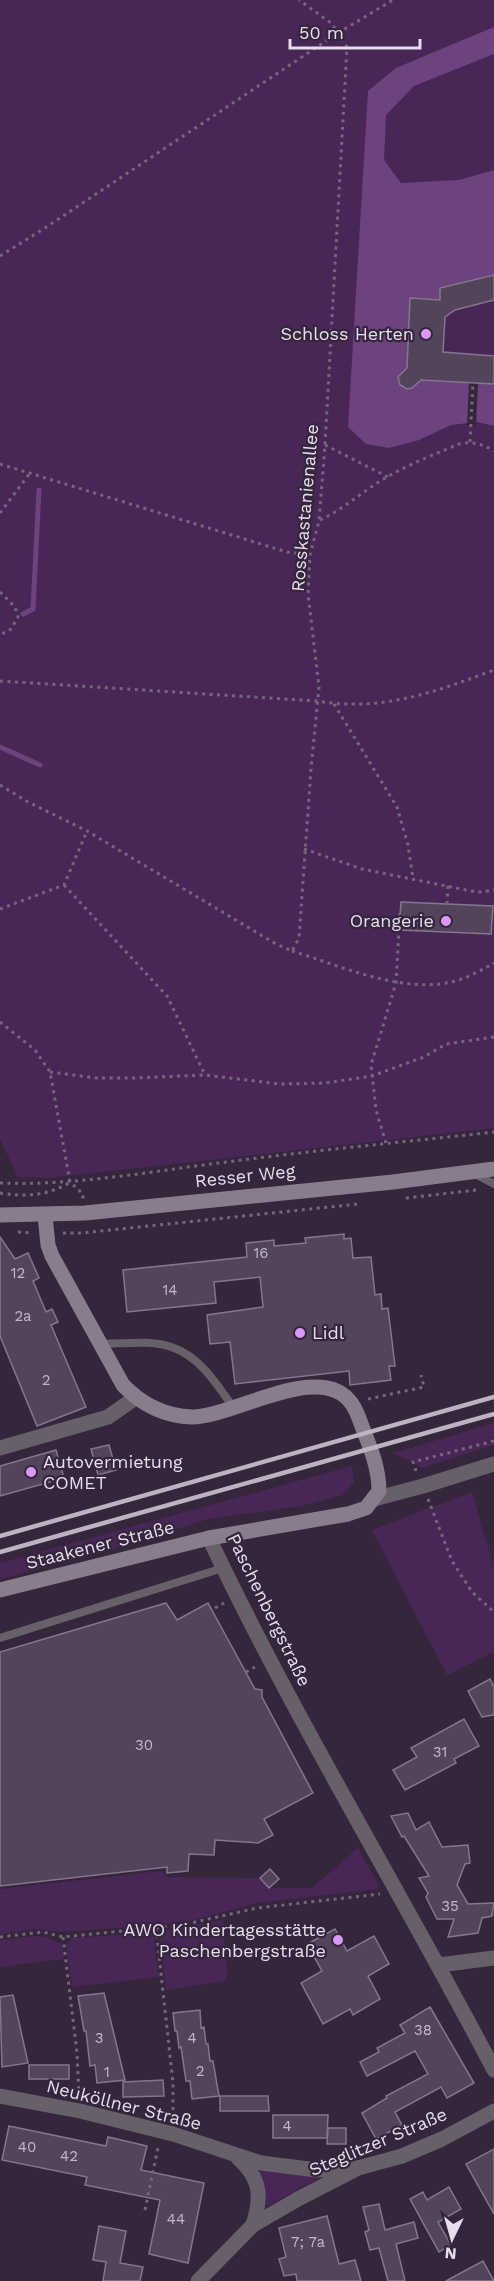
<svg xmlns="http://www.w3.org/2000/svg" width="494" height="2281" font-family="'Work Sans',sans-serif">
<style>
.green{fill:#482757}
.water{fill:#6c437f}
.pier{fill:#35263c}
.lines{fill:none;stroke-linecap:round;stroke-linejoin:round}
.stream{stroke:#6c437f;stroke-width:5}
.building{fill:#53435b;stroke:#86758e;stroke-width:1.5}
.path{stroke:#74677b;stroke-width:3;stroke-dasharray:3 4.5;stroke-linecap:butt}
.lane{stroke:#67606b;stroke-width:8}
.street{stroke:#67606b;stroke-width:15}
.secondary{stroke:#887c8d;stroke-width:15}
.rail{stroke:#bdb2c2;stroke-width:4.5}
.poi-dot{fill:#d99af7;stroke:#35263c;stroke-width:2}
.labels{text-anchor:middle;stroke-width:4.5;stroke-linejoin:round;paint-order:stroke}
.number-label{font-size:15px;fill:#c2b6c8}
.poi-label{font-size:18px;fill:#e7ddec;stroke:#35263c;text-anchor:end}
.street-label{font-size:18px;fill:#e7ddec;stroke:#35263c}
</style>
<rect width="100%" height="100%" fill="#35263c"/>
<g class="green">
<path d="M0,0H494V1128L49,1178L18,1177L0,1139Z"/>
<path d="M494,1423V1445L422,1468L394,1453Z"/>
<path d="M352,1466L354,1482L342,1495L302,1506L208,1519L134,1543L0,1579V1563Z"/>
<path d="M472,1492L494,1568V1652L447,1675L372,1530Z"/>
<path d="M358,1848L379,1886L377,1889L256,1903L194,1920L157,1925L59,1932L37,1929L0,1934V1889L161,1871L168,1877L260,1878L269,1888H312Z"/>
<path d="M223,1920L227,1973L225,1981L166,1990L159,1931Z"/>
<path d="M153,1932L159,1977L72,1987L66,1945L72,1938Z"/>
<path d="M34,1936L46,1937L62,1944L64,1959L0,1967V1940Z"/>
<path d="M259,2171L317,2176L319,2178L266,2207L264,2182Z"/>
</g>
<path class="water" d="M494,27V54L414,86L386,115L384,160L401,183L459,180L494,170V275L440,300L410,298L407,370L401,373L398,381L400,385L407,389L412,388L421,380L494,384V426L477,422L451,425L419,440L389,448L366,444L348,427L368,91L396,68Z"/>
<path class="pier" d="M469,382L478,383L476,425L467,426Z"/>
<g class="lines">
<g class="stream">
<path d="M23,614L33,609L39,490"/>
<path d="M0,747L40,765"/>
</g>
</g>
<g class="building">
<path d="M494,275V300L455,310L445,317L443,352L494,356V384L421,380L412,388L407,389L400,385L398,377L407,368L410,298L440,300V288Z"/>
<path d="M401,902L493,906L491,934L399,930Z"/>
<path d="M344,1234V1239L351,1238L353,1258L371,1257L375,1295L381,1294L382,1309L388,1308L395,1366H389L391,1380L350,1385L349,1371L235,1384L230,1342L210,1344L207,1315L263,1307L260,1277L214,1282L216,1303L127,1312L123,1270L247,1257L246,1243L274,1240V1246L306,1243L305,1238Z"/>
<path d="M0,1237L15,1259L28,1253L39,1278L33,1281L46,1312L52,1309L58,1322L51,1325L86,1407L37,1426L0,1336Z"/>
<path d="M109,1445L116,1470L98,1475L91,1449Z"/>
<path d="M56,1450L64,1478L0,1496V1466Z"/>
<path d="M166,1603L177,1620L208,1603L255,1689L262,1690V1697L313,1793L264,1819L273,1835L258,1843L215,1840L214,1855L189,1854L188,1871L167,1873V1867L0,1886V1652Z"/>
<path d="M490,1679L494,1687V1715L482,1717L468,1691Z"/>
<path d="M464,1719L479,1746L454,1759L456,1763L405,1790L393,1770L417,1757L411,1748Z"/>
<path d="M408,1813L416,1830L429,1822L442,1847L468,1845L470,1863L465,1864L457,1885L468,1904L494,1903L492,1916L482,1918L478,1933L448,1937L454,1919H437L426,1897L428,1893L419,1878L429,1876L404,1836L402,1837L391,1816Z"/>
<path d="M270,1869L279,1879L269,1888L260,1878Z"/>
<path d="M335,1929L347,1951L374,1936L389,1964L368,1976L380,1999L353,2015L350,2009L323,2024L301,1983L322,1971L307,1944Z"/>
<path d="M104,1993L125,2080L97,2083L95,2065L90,2066L86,2031H84L78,1996Z"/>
<path d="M13,1995L28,2063L2,2067L0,1997Z"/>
<path d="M430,2007L474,2083L447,2098L441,2087L395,2112L402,2125L376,2139L362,2113L387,2098L386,2096L428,2074L415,2051L367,2076L360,2062L379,2052L377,2048L405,2033L400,2025Z"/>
<path d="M200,2010L201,2028L204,2027L206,2044H208L210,2061H213L219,2096L192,2099L190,2081H186L181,2047L179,2048L177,2031H175L173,2013Z"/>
<rect x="29" y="2065" width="40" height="14"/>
<path d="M163,2080L164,2096L123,2097V2082Z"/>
<path d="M220,2096H268L269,2111H220Z"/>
<path d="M273,2115H328L327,2138H273Z"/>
<path d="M9,2126L106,2146L108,2137L147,2146L141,2170L204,2183L188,2263L149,2254L160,2200L85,2185L87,2177L2,2160Z"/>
<path d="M328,2128H346V2144H327Z"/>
<path d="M494,2149V2214L466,2164Z"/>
<path d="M449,2187L461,2209L438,2222L451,2245L439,2252L410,2199L423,2192L427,2200Z"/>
<path d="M379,2204L385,2230L414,2222L418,2238L396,2244L405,2281H388L379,2248L370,2250L365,2232L369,2230L363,2207Z"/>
<path d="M327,2216L339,2264L355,2260L361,2281H297L296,2274L284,2276L279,2259L286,2257L279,2228Z"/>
<path d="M99,2226L126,2231L120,2263L143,2267L140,2281H103L106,2262L93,2260Z"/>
<path d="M483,2261L494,2281H446Z"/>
</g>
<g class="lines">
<g class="path">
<path d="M0,256L45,228L338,33L393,0"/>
<path d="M470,442L473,382"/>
<path d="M325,445L388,477"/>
<path d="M0,464L287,552L310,555"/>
<path d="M0,513L30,473"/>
<path d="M320,520C344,509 364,490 387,477C410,464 435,454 459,444C473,441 482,444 494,451"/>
<path d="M0,592L15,607L18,617L11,629L0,635"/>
<path d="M0,681L317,701C382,712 435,692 494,670"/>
<path d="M334,704L397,807L408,845L413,878"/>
<path d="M0,785L28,802L87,831L276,944L292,951L299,938L311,769L319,687L308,594L310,555L319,521L325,445L347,47L331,23L299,0"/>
<path d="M304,849L362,869L471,891L480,892L494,890"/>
<path d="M64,885L167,996L205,1075"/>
<path d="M447,904L448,886"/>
<path d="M0,909L64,885L87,831"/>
<path d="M292,951C342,966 403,995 456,981C469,977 482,970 494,963"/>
<path d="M0,1022L35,1050L50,1072L70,1182L83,1194V1199"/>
<path d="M50,1072L96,1078H135L205,1075L280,1084L325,1083L372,1076L424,1057L446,1044L494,1037"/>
<path d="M386,1143L376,1110L371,1065L396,983L400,911"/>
<path d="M0,1183C76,1186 152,1171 227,1162C316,1150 405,1142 494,1132"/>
<path d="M0,1193C25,1197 46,1196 69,1183"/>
<path d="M406,1198L477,1190"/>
<path d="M18,1232L33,1233"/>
<path d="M63,1233H82L358,1204"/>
<path d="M368,1399L424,1387L421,1375"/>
<path d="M416,1471L413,1462L494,1441"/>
<path d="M428,1499L452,1561L472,1592L494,1612"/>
<path d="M215,1608L224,1603"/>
<path d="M246,1672L255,1667"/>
<path d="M156,1928L173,2083V2117"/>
<path d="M0,1937L43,1932L63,1937L182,1925L257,1908L380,1894"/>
<path d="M63,1937L77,2053L79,2096"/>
<path d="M145,2210L158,2147"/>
</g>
<g class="lane">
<path d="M473,1173L494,1184"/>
<path d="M99,1344C122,1344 152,1339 174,1348C201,1358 217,1385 233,1407"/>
<path d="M0,1638L223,1568"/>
</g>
<g class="street">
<path d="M0,1448L108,1417L135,1398"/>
<path d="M374,1499L423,1486L494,1464"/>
<path d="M209,1538C295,1720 401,1892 494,2070"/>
<path d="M439,1965L494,1958"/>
<path d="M0,2096L80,2111L173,2134L261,2163L317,2170L358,2168"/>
<path d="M238,2158C261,2178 262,2197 253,2225"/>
<path d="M198,2281L253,2225L298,2199L358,2168L402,2156L442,2139L494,2111"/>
</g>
<g class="secondary">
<path d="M0,1215L85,1213L393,1182L494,1169"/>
<path d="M0,1590L209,1538L348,1514L366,1508L379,1491C379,1469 371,1449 363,1429C360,1421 357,1411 352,1404C322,1359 234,1417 192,1417C164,1416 142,1405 123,1385L52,1256L48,1245L45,1215"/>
</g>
<g class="rail">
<path d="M0,1536L494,1397"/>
<path d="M0,1552L494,1414"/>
</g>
</g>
<g class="poi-dot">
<circle cx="426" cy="334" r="6"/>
<circle cx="446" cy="921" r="6"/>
<circle cx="300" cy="1333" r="6"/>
<circle cx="31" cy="1472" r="6"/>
<circle cx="338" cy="1940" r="6"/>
</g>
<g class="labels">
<g class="number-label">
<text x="261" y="1258">16</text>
<text x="18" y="1278">12</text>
<text x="170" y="1295">14</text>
<text x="23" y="1321">2a</text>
<text x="46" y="1385">2</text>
<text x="144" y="1750">30</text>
<text x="440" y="1757">31</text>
<text x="450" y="1911">35</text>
<text x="423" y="2035">38</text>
<text x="99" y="2043">3</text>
<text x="192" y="2043">4</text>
<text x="200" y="2076">2</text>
<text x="107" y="2077">1</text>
<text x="287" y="2131">4</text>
<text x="27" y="2152">40</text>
<text x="69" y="2161">42</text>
<text x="176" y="2224">44</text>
<text x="308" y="2247">7; 7a</text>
</g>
<g class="poi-label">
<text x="414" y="340">Schloss Herten</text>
<text x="434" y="927">Orangerie</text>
<text x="312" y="1339" text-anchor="start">Lidl</text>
<text x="43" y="1468" text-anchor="start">Autovermietung<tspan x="43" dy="21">COMET</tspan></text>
<text x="326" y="1936">AWO Kindertagesstätte<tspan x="326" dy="21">Paschenbergstraße</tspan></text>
</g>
<g class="street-label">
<text transform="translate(305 508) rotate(-85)" y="6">Rosskastanienallee</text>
<text transform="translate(245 1176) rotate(-6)" y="6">Resser Weg</text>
<text transform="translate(100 1545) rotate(-14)" y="6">Staakener Straße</text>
<text transform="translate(269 1610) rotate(64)" y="6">Paschenbergstraße</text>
<text transform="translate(124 2105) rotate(14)" y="6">Neuköllner Straße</text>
<text transform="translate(378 2142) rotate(-23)" y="6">Steglitzer Straße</text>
</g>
</g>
<g transform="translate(452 2239) rotate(185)" stroke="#35263c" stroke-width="4.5" paint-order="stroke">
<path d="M0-4.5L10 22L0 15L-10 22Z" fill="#e7ddec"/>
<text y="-9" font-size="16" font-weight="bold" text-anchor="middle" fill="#e7ddec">N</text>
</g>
<path d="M290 39v9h130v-9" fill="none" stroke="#e7ddec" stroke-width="3"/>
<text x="299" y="39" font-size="18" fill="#e7ddec" stroke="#35263c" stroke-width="4.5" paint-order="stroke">50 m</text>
</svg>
